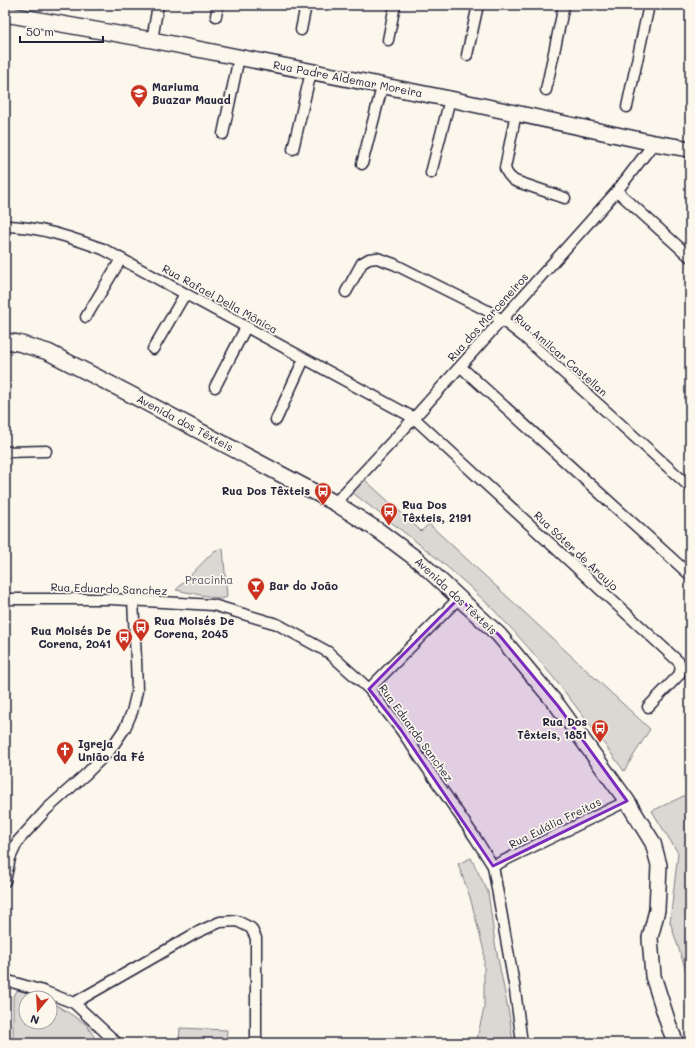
<svg xmlns="http://www.w3.org/2000/svg" width="695" height="1048" font-family="Mali,sans-serif">
<style>
.green{fill:#dbd8d3;stroke:#7e7d87}
.lines{fill:none;stroke-linecap:round;stroke-linejoin:round}
.street-casing{stroke:#22223b;stroke-width:13}
.secondary-casing{stroke:#22223b;stroke-width:18}
.street{stroke:#fbf7ec;stroke-width:10}
.secondary{stroke:#fbf7ec;stroke-width:15}
.marked{fill:#7b2cbf;fill-opacity:0.2;stroke:#7b2cbf;stroke-width:3;stroke-linejoin:round}
.labels{text-anchor:middle;stroke-width:3.5;stroke-linejoin:round;paint-order:stroke}
.street-label{font-size:11px;fill:#22223b;stroke:#fbf7ec}
.poi-label{font-size:11px;font-weight:bold;fill:#22223b;stroke:#fbf7ec;text-anchor:start}
.park-label{font-size:11px;fill:#505061;stroke:#fbf7ec}
</style>
<rect width="100%" height="100%" fill="#fbf7ec"/>
<filter id="ink" filterUnits="userSpaceOnUse"><feTurbulence type="fractalNoise" baseFrequency=".025" numOctaves="2"/><feDisplacementMap in="SourceGraphic" scale="8" xChannelSelector="R" yChannelSelector="G"/><feConvolveMatrix kernelMatrix="1 2 1 2 8 2 1 2 1" color-interpolation-filters="sRGB"/></filter>
<g filter="url(#ink)">
<g class="green">
<path d="M364,479L421,531L429,524L650,729L624,771C577,707 529,641 470,587C432,552 390,522 349,490Z"/>
<path d="M223,548L227,597L221,599L176,590L214,551Z"/>
<path d="M690,793V970L686,971L670,922L678,853L652,811Z"/>
<path d="M471,858L488,892L495,943L510,1019L513,1043H476L484,1008V951L470,897L458,864Z"/>
<path d="M18,990L45,998H26V1022H50V1001L86,1024L98,1043H13V996Z"/>
<path d="M180,1028L227,1030L226,1043H179Z"/>
</g>
<g class="lines">
<g class="street-casing">
<g id="street">
<path d="M216,16L218,5"/>
<path d="M301,30L306,5"/>
<path d="M152,40L158,5"/>
<path d="M388,40L395,5"/>
<path d="M467,55L478,5"/>
<path d="M546,90L564,5"/>
<path d="M627,107L649,5"/>
<path d="M516,113L505,168C507,174 509,177 515,181L565,198"/>
<path d="M223,134L239,57"/>
<path d="M293,149L311,72"/>
<path d="M362,164L382,87"/>
<path d="M431,173L450,99"/>
<path d="M617,191L690,257"/>
<path d="M5,226C38,226 72,238 103,249L414,418L679,662L681,668L679,675L648,707"/>
<path d="M346,292L362,263L369,259L377,258L394,264L486,310L502,320L524,337L690,487"/>
<path d="M86,317L121,259"/>
<path d="M153,349L185,294"/>
<path d="M461,367L690,575"/>
<path d="M215,387L246,327"/>
<path d="M276,420L304,359"/>
<path d="M5,452L46,451"/>
<path d="M335,503L414,418L617,191L654,143"/>
<path d="M5,599H112L213,605L277,624L328,652L369,689L401,730L476,839L493,866L515,990L522,1043"/>
<path d="M369,689L459,598"/>
<path d="M493,866L627,801"/>
<path d="M5,881L10,858L18,841L47,809L86,774L110,750L125,728L132,712L137,691L136,659L133,600"/>
<path d="M5,980L43,991L74,1003L117,1043"/>
<path d="M74,1003L196,933L220,922L237,921L251,928L256,938V1043"/>
</g>
</g>
<g class="secondary-casing">
<g id="secondary">
<path d="M5,14L152,40L450,99L654,143L690,149"/>
<path d="M5,341L18,343L48,352L128,393L335,503L379,531L419,561L499,635L558,706L627,801L653,843L659,865L657,910L650,938L653,976L670,1029L676,1043"/>
</g>
</g>
<use href="#street" class="street"/>
<use href="#secondary" class="secondary"/>
</g>
</g>
<path class="marked" d="M459,598L499,635L558,706L627,801L493,866L401,730L369,689Z"/>
<defs>
<g id="school-pin" transform="scale(0.9)"><path d="M0 17L-7.5 6A9.5 9.5 0 1 1 7.5 6Z" fill="#c8321e" stroke="#fbf7ec"/><path d="M0-5L7-2L0 1L-7-2ZM-4 1L0 2.5L4 1V4Q0 6-4 4Z" fill="#fff"/></g>
<g id="bus-pin" transform="scale(0.9)"><path d="M0 17L-7.5 6A9.5 9.5 0 1 1 7.5 6Z" fill="#c8321e" stroke="#fbf7ec"/><path d="M-5-6H5V4H4V6H2V4H-2V6H-4V4H-5ZM-3.5-4V0h7V-4ZM-3.5 1.2v1.5H-2V1.2ZM2 1.2v1.5H3.5V1.2Z" fill="#fff"/></g>
<g id="bar-pin" transform="scale(0.9)"><path d="M0 17L-7.5 6A9.5 9.5 0 1 1 7.5 6Z" fill="#c8321e" stroke="#fbf7ec"/><path d="M-6-5H6L.8 .8V4.5H3.5V6h-7V4.5H-.8V.8Z" fill="#fff"/></g>
<g id="church-pin" transform="scale(0.9)"><path d="M0 17L-7.5 6A9.5 9.5 0 1 1 7.5 6Z" fill="#c8321e" stroke="#fbf7ec"/><path d="M-1.2-6h2.4v3.5h3.3v2.4h-3.3V6h-2.4V-.1h-3.3v-2.4h3.3Z" fill="#fff"/></g>
</defs>
<g fill-rule="evenodd">
<use href="#school-pin" x="139" y="93"/>
<use href="#bus-pin" x="323" y="491"/>
<use href="#bus-pin" x="389" y="511"/>
<use href="#bar-pin" x="256" y="586"/>
<use href="#bus-pin" x="141" y="627"/>
<use href="#bus-pin" x="124" y="637"/>
<use href="#bus-pin" x="600" y="728"/>
<use href="#church-pin" x="65" y="750"/>
</g>
<g class="labels">
<g class="street-label">
<text transform="translate(348 79) rotate(11)" y="4">Rua Padre Aldemar Moreira</text>
<text transform="translate(220 299) rotate(29)" y="4">Rua Rafael Della Mônica</text>
<text transform="translate(488 317) rotate(-48)" y="4">Rua dos Marceneiros</text>
<text transform="translate(561 355) rotate(41)" y="4">Rua Amilcar Castellan</text>
<text transform="translate(185 423) rotate(28)" y="4">Avenida dos Têxteis</text>
<text transform="translate(576 551) rotate(43)" y="4">Rua Sóter de Araujo</text>
<text transform="translate(109 589) rotate(2)" y="4">Rua Eduardo Sanchez</text>
<text transform="translate(456 596) rotate(43)" y="4">Avenida dos Têxteis</text>
<text transform="translate(416 733) rotate(54)" y="4">Rua Eduardo Sanchez</text>
<text transform="translate(555 823) rotate(-26)" y="4">Rua Eulália Freitas</text>
</g>
<g class="poi-label">
<text x="152" y="91">Mariuma<tspan x="152" dy="13">Buazar Mauad</tspan></text>
<text x="310" y="495" text-anchor="end">Rua Dos Têxteis</text>
<text x="402" y="509">Rua Dos<tspan x="402" dy="13">Têxteis, 2191</tspan></text>
<text x="269" y="590">Bar do João</text>
<text x="154" y="625">Rua Moisés De<tspan x="154" dy="13">Corena, 2045</tspan></text>
<text x="111" y="635" text-anchor="end">Rua Moisés De<tspan x="111" dy="13">Corena, 2041</tspan></text>
<text x="587" y="726" text-anchor="end">Rua Dos<tspan x="587" dy="13">Têxteis, 1851</tspan></text>
<text x="78" y="748">Igreja<tspan x="78" dy="13">União da Fé</tspan></text>
</g>
<g class="park-label">
<text x="209" y="584">Pracinha</text>
</g>
</g>
<rect width="695" height="1048" fill="none" stroke="#fbf7ec" stroke-width="20"/>
<rect x="10" y="10" width="675" height="1028" fill="none" stroke="#22223b" stroke-width="1.5" filter="url(#ink)"/>
<g transform="translate(38 1010) rotate(198)"><circle r="19" fill="#fbf7ec" stroke="#a4a2a5"/>
<path d="M0-3L7 15L0 10L-7 15Z" fill="#c8321e"/>
<text y="-6" font-size="11" font-weight="bold" text-anchor="middle" fill="#22223b">N</text>
</g>
<path d="M20 36v6h83v-6" fill="none" stroke="#22223b" stroke-width="2"/>
<text x="26" y="36" font-size="12" fill="#22223b" stroke="#fbf7ec" stroke-width="3" paint-order="stroke">50 m</text>
</svg>
